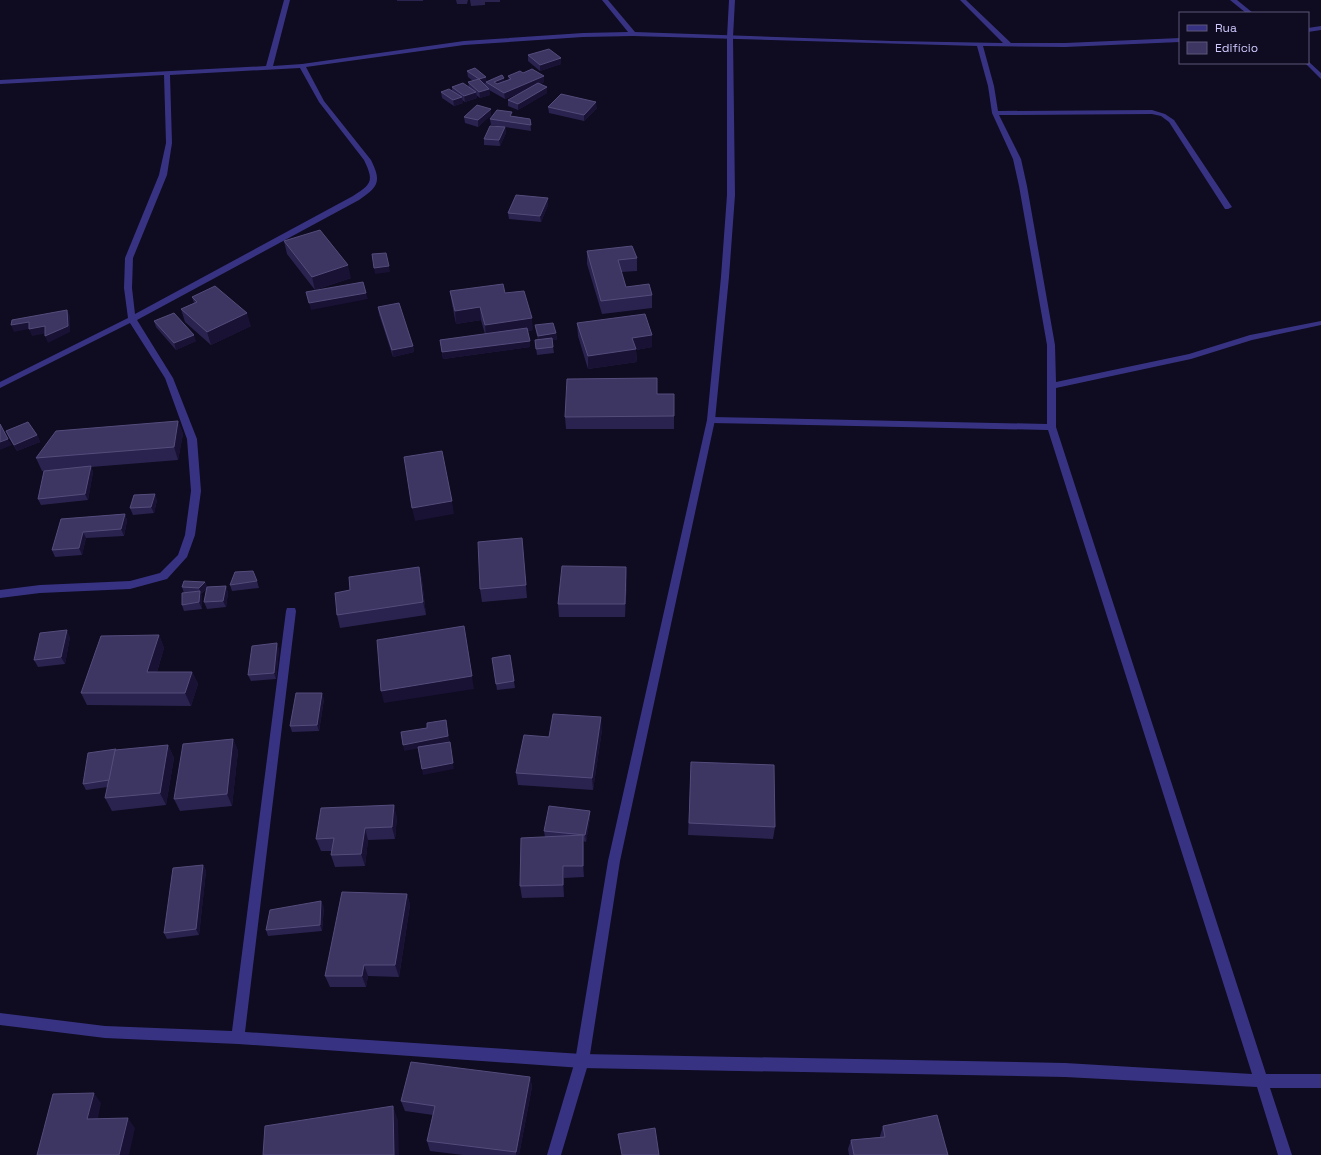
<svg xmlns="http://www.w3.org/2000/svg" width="1321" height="1155" font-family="'Space Grotesk',sans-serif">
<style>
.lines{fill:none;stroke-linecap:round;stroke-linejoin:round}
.minor{fill:#373382;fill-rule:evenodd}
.tertiary{fill:#373382;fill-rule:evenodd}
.wall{fill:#2b234f}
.shaded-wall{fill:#191234}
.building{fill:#3d3562;stroke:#544c7b}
</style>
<rect width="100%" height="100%" fill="#0f0b20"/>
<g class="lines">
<g class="minor">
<path d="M284,0H290L273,66L302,64L464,41L583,33L628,32L602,0H608L635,32L891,41L1003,43L960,0H966L1011,43H1065L1180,38V42L1065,47L983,46L994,86L998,111L1152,110L1165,114L1174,120L1232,207L1228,209H1225L1169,122L1161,116L1152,114L999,115L1021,159L1027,186L1055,345L1056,382L1189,354L1250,335L1321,321V325L1252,340L1191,359L1056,388V427L1266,1074H1321V1088H1270L1292,1155H1278L1257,1087L1065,1077L582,1068L238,1044L105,1038L0,1025V1013L105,1026L232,1031L286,611L287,608H295L296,611L245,1032L582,1054L1065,1063L1252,1074L1048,430L711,423L707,420L711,417L1047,424V345L1019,186L1013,159L992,113L988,86L977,46L633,36L583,37L464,45L306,67L324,101L371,160C382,182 378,187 359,200L137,320L173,378L197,439L201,491L195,535L187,557L167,579L130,589L40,593L0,598V590L40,585L130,581L160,573L178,555L185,535L191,491L187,439L165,378L130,323L0,388V382L128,318L124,288L125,258L159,175L166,143L164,75L0,84V80L266,66ZM300,68L319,102L364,160C374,181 372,184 353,196L135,314L132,288L133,258L167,175L172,143L170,75Z"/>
<path d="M1230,0H1237L1253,13H1246Z"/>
<path d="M1321,26V30L1308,32V28Z"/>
<path d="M1308,61L1321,73V79L1305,63H1308Z"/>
</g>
<path class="tertiary" d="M729,0H735L733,37L735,195L729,277L715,420L620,861L589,1061L561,1155H547L575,1061L608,861L707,420L721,277L727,195V37Z"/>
</g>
<g class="wall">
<rect x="397" y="0" width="26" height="1"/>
<path d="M456,0H468L467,4H457Z"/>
<path d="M470,0H500V2H485V5L471,6Z"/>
<path d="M528,55L561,58V64L540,71L528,61Z"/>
<path d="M467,71L487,82L504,78V81L509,80L508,76L544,82L540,84L547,93L518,110L508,106V100L524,91L505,99L489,90L490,95L480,98L476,95L477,98L465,102L462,100L463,103L454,106L442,98L441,92L452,91V87H469L468,82L473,81L468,77Z"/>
<path d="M548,107L597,108L584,121L549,113Z"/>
<path d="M491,109V115L478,127L465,123L464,117Z"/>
<path d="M513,116L530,119L531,131L505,127L506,133L500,146L484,145V139L503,127L491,125L490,119Z"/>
<path d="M548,205L541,222L509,219L508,213Z"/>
<path d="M284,241L351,278L315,290L287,254Z"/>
<path d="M587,251L637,258V271L621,272L626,287L652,295V308L602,314L587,264Z"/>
<path d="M450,291L505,293L533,330L528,331L530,347L443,359L440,340L485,334L481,320L456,324L452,304Z"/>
<path d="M192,297L251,326L211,345L185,322L181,309L194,303Z"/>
<path d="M378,307L413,346L414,352L393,357L379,314Z"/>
<path d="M154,321L196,341L176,350L156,327Z"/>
<path d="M577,323L652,347L636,350L637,362L588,369L578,336Z"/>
<path d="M535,325L556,333L557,340H552L554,353L537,355L535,340L538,339L536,332Z"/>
<path d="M657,394L674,416V429H566L565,417Z"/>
<path d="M178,421L183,434L178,460L91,467L93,472L88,500L41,505L38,499L44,471H42L36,458Z"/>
<path d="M6,431L37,435L40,442L17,451L9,438Z"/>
<path d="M157,500L154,513L133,515L130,508Z"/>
<path d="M125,514L127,521L124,536L86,538L82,555L55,557L52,550L61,519Z"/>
<path d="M522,538L527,598L482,602L480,589Z"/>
<path d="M419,567L422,580L426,615L340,628L337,615L350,590Z"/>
<path d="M626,567L627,580L625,617H559L558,604Z"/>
<path d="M257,581L259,588L232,591L230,585Z"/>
<path d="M205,582L207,587L226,586L228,593L226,607L207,609L204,602L206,589L201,594L202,597V609L184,611L182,605L184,593L182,587Z"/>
<path d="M159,635L164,648L157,672H192L198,684L191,706L87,705L81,693Z"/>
<path d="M70,637L65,664L38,667L34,660Z"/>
<path d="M277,643L279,650L276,679L251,681L248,675Z"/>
<path d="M510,655L515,688L497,690L492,658Z"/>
<path d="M324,699L319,731L292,732L290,726Z"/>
<path d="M602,730L593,790L518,785L516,773L549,737Z"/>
<path d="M233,739L238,751L232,806L180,811L174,799Z"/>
<path d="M168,745L174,758L166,805L112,811L105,798L108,787L86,790L83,784L116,750Z"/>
<path d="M691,762L775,827L773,839L688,835Z"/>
<path d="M590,811V817L586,842L583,841L584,877L564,878V897L522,898L520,886L545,837L544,831Z"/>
<path d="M397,817L395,839L368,840L365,866L335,867L331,855L332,851H321L316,839Z"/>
<path d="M203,865L206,871L199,935L167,939L164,933Z"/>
<path d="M407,894L410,905L399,977L368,976L366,987H330L325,976Z"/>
<path d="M324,907L322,931L268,936L266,930Z"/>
<path d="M530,1077L532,1087L519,1155H463L430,1151L427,1141L433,1115L405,1111L401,1101Z"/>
<path d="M883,1126L948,1155H849L848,1149L851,1140L880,1137V1136Z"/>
</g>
<g class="shaded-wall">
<path d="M561,58V64L540,71V65Z"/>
<path d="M544,76V82L505,99L504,93Z"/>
<path d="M486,77L487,83L486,82V83L479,85V79Z"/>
<path d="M504,78L505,84L496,88L494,82Z"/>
<path d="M547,87V93L518,110V104Z"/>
<path d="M489,89L490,95L480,98L479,92Z"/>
<path d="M476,92L477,98L465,102L464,96Z"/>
<path d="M462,97L463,103L454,106L453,100Z"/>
<path d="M596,102L597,108L584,121V115Z"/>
<path d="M491,109V115L478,127V120Z"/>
<path d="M505,127L506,133L500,146L499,140Z"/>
<path d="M548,198V205L541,222L540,216Z"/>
<path d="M348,265L351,278L315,290L312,277Z"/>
<path d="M389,266L390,272L375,274L374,268Z"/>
<path d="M366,293L368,299L311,310L309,303Z"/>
<path d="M480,307L481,320L456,324L455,311Z"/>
<path d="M67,310L70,316V332L48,343L45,336Z"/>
<path d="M247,313L251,326L211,345L207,332Z"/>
<path d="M532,318L533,330L486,337L485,325Z"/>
<path d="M29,322L45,326L48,333L32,336L29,329L14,332L11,325Z"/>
<path d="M556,333L557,340L539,342L538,336Z"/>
<path d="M194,335L196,341L176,350L174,343Z"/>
<path d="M652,335V347L636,350L637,362L588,369V356L632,338Z"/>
<path d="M530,341V347L443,359L442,352Z"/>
<path d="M413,346L414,352L393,357L392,350Z"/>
<path d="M178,421L183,434L178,460L174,447Z"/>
<path d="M37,435L40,442L17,451L14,445Z"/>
<path d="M8,439L12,445L0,450V442Z"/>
<path d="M91,466L93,472L88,500L85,494Z"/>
<path d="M155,494L157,500L154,513L151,507Z"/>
<path d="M452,501L454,514L415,521L412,508Z"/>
<path d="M125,514L127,521L124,536L121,529Z"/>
<path d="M83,532L86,538L82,555L79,548Z"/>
<path d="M419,567L422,580L426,615L423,602Z"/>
<path d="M626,567L627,580L625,617V604Z"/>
<path d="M205,582L207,588L201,594L199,588Z"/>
<path d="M226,586L228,593L226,607L223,601Z"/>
<path d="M200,591L202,597V609L199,602Z"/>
<path d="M464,626L474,689L384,703L381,691Z"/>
<path d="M67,630L70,637L65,664L61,657Z"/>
<path d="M159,635L164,648L153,685L147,672Z"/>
<path d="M277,643L279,650L276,679L274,673Z"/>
<path d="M192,672L198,684L191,706L185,693Z"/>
<path d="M322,693L324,699L319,731L317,725Z"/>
<path d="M601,717L602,730L593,790L592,778Z"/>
<path d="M447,726L450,743L404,751L403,745Z"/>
<path d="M233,739L238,751L232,806L227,794Z"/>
<path d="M450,742L454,769L423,775L422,769Z"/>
<path d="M168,745L174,758L166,805L160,793Z"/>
<path d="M394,805L397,817L395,839L392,827Z"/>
<path d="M590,811V817L586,842L585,835Z"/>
<path d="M365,828L368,840L365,866L361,854Z"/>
<path d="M583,835L584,847V877L583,866Z"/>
<path d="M203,865L206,871L199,935L196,929Z"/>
<path d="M563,866L564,878V897L563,885Z"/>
<path d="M407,894L410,905L399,977L395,965Z"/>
<path d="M321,901L324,907L322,931L320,925Z"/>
<path d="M364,965L368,976L366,987L362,976Z"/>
<path d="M530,1077L532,1087L519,1155H516V1152Z"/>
<path d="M94,1093L101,1103L96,1129L87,1119Z"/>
<path d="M393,1106L398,1120L399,1155H394Z"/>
<path d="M128,1118L135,1128L129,1155H119Z"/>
</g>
<g class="building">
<path d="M549,49L561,58L540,65L528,55Z"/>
<path d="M475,68L486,77L479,79L467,71Z"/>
<path d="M532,69L544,76L504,93L486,82L502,75L504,78L494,82L497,84L511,79L508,76L520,71L523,73Z"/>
<path d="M479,79L489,89L479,92L468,82Z"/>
<path d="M463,83L476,92L464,96L452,87Z"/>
<path d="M538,83L547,87L518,104L508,100Z"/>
<path d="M449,89L462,97L453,100L441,92Z"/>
<path d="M561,94L596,102L584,115L548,107Z"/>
<path d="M477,105L491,109L478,120L464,117Z"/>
<path d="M497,110L512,112L510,116L530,119L531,125L490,119Z"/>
<path d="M490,126L505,127L499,140L484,139Z"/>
<path d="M516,195L548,198L540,216L508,213Z"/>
<path d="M320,230L348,265L312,277L284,241Z"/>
<path d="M632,246L637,258L618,260L626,287L649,284L652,295L601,301L587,251Z"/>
<path d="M386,253L389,266L374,268L372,254Z"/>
<path d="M363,282L366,293L309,303L306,292Z"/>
<path d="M503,284L505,293L524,291L532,318L485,325L480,307L455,311L450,291Z"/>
<path d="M215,286L247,313L207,332L181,309L197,302L192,297Z"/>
<path d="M399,303L413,346L392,350L378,307Z"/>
<path d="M67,310L68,326L45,336V326L29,329V322L11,325L12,320Z"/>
<path d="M174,313L194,335L174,343L154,321Z"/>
<path d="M645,314L652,335L632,338L636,349L588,356L577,323Z"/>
<path d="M553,323L556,333L538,336L535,325Z"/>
<path d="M527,328L530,341L442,352L440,340Z"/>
<path d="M552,338L553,347L536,349L535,340Z"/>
<path d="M657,378V394H674V416L565,417L567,379Z"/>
<path d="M178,421L174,447L36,458L56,431Z"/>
<path d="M28,422L37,435L14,445L6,431Z"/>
<path d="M0,424L8,439L0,442Z"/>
<path d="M442,451L452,501L412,508L404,457Z"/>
<path d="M91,466L85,494L38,499L44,471Z"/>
<path d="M155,494L151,507L130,508L134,495Z"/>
<path d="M125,514L121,529L83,532L79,548L52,550L61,519Z"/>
<path d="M522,538L526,585L480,589L478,542Z"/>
<path d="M562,566L626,567L625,604H558Z"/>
<path d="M419,567L423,602L337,615L335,593L350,590L349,577Z"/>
<path d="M253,571L257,581L230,585L235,572Z"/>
<path d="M184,581L205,582L199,588L182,587Z"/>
<path d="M226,586L223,601L204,602L207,587Z"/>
<path d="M200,591L199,602L182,605V593Z"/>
<path d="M464,626L472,676L381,691L377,640Z"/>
<path d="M67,630L61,657L34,660L40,633Z"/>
<path d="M159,635L147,672H192L185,693H81L101,636Z"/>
<path d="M277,643L274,673L248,675L252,646Z"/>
<path d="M510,655L514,681L496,684L492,658Z"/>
<path d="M296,693H322L317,725L290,726Z"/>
<path d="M553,714L601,717L592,778L516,773L524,735L549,737Z"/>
<path d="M446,720L448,736L403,745L401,732L427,728V723Z"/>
<path d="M233,739L227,794L174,799L183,744Z"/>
<path d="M450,742L453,763L422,769L418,747Z"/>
<path d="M168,745L160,793L105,798L115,750Z"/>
<path d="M116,749L115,750L109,780L83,784L88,753Z"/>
<path d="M691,762L774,765L775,827L689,823Z"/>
<path d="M394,805L392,827L365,828L361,854L331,855L334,838L316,839L321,808Z"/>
<path d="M549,806L590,811L585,835L544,831Z"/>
<path d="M583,835V866H563V885L520,886L521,838Z"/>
<path d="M203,865L196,929L164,933L173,868Z"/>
<path d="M342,892L407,894L395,965H364L362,976H325Z"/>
<path d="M321,901L320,925L266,930L270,910Z"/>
<path d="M411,1062L530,1077L516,1152L427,1141L435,1106L401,1101Z"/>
<path d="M94,1093L87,1119L128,1118L119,1155H37L53,1094Z"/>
<path d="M393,1106L394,1155H263L265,1126Z"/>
<path d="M937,1115L948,1155H854L851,1140L885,1137L883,1126Z"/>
<path d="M655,1128L659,1155H622L618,1134Z"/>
</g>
<rect x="1179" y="12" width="130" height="52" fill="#0f0b20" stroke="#5c5779"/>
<rect x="1187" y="25" width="20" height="6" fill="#373382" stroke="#5c5779"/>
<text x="1215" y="32" font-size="12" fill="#d0caff">Rua</text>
<rect x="1187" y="42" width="20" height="12" fill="#3d3562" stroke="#5c5779"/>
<text x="1215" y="52" font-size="12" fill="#d0caff">Edifício</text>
</svg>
